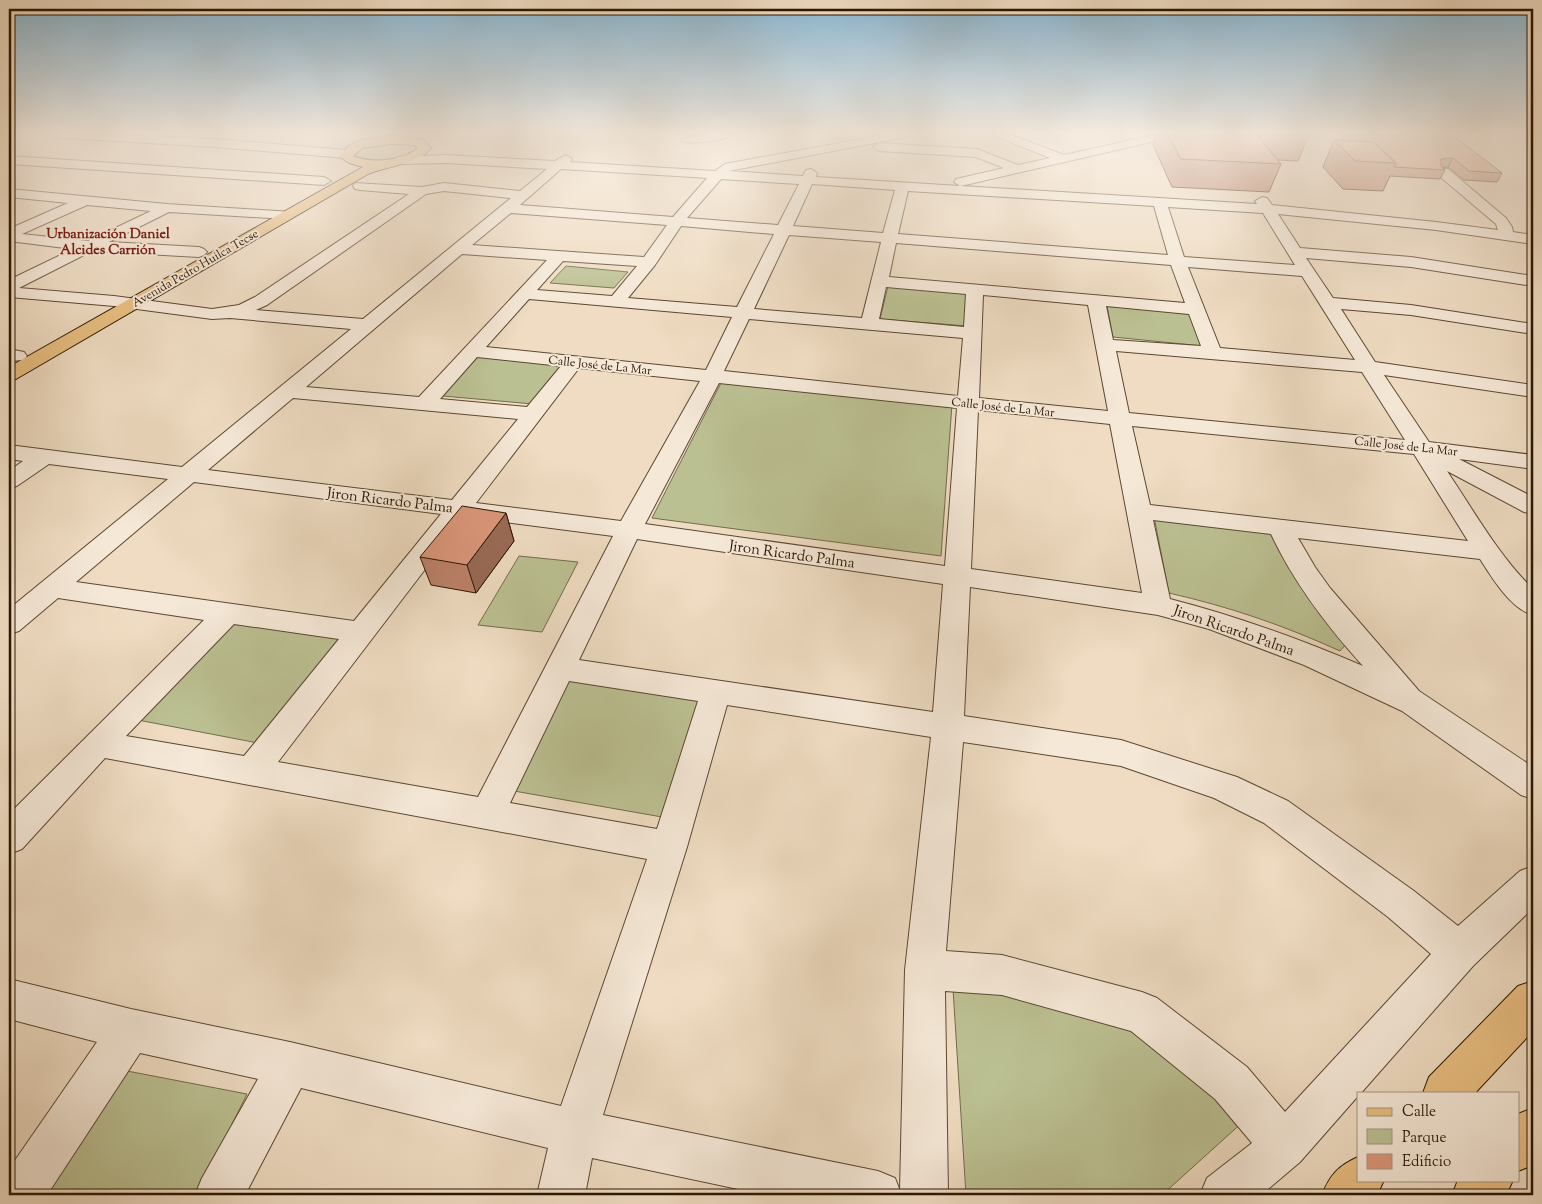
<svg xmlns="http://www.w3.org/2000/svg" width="1542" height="1204" font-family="'Sorts Mill Goudy',serif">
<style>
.green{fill:#bbc092;stroke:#736c4a}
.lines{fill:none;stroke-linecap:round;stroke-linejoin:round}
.minor-casing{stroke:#5c4832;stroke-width:2}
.major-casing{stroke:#2b1702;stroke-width:2}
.highway-casing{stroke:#2b1702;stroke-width:2}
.minor{fill:#f5e8d7;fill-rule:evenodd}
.major{fill:#e8be81;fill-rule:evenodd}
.highway{fill:#e8be81;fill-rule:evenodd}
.wall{fill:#bc8169;stroke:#2b1702}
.shaded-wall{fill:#996955;stroke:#2b1702}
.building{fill:#db967a;stroke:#2b1702}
.labels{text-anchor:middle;stroke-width:4;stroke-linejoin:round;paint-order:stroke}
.far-street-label{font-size:12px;fill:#2b1702;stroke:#f5e8d7}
.far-neighbourhood-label{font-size:14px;font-weight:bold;fill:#7a1f14;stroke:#f5e8d7}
.street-label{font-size:15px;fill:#2b1702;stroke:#f5e8d7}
</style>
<rect width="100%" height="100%" fill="#efdcc2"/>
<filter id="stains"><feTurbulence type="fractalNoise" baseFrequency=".004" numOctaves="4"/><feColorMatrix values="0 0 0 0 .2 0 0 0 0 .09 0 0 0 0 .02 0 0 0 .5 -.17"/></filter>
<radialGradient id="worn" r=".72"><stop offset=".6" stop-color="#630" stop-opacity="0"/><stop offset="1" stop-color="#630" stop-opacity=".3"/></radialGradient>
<g class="green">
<path d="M379,143L412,144L417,149C405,162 371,163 356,156L354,153L363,147Z"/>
<path d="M566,266L628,272L614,288L550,283Z"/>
<path d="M889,282L969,290L967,326L880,319Z"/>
<path d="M1106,301L1191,308L1203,346L1113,337Z"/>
<path d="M482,352L565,361L533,404L443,396Z"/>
<path d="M723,379L952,404L941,556L652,518Z"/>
<path d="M1153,512L1274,527L1348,642L1340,651C1283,625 1230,607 1169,593Z"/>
<path d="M519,556L578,562L542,632L478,625Z"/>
<path d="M240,618L349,633L258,743L138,720Z"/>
<path d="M574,671L707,692L662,817L514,791Z"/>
<path d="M953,989L1007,994L1121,1023L1245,1120L1162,1195H966Z"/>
<path d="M122,1070L247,1094L197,1195H43Z"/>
</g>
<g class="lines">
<g class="minor-casing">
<g id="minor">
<path d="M44,134H107L215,139L346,150L352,154L346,158L215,147L50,137Z"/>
<path d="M707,134H733C727,140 688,146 682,140L684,138Z"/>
<path d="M889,134H912L906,137L729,171L803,176L806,170L811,169L817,173L816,177L960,186L954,182L956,179L1004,168L976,157L879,151L873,147L879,143L977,149L1018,165L1050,158L995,136L993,134H1009L1064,155L1159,134H1179L1173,137L961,186L1257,204L1255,201L1262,197L1267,198L1272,205L1436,222L1498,230L1496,224L1438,175L1437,172L1438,169H1448L1506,218L1512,227L1513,232L1533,235V244L1436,230L1278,214L1300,248L1411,257L1533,276V286L1411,267L1306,258L1333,298L1411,305L1533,324V334L1411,315L1341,309L1375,362L1533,385V397L1384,375L1429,442L1533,455V469L1459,459L1533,497V514L1524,512L1447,471C1474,511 1498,555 1533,589V615C1511,609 1492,578 1480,559L1298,538L1315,567L1330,588L1419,691L1533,767V799L1521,795L1402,711L1304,665L1209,629L1158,615L970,587L964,716L1121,740L1237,777L1288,801L1414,891L1458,926L1520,871L1533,866V908L1473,966L1361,1093H1358V1096L1300,1162L1261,1195H1200L1207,1178L1252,1143L1215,1099L1131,1031L1002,995L945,991L948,1195H766L592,1158L585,1195H537L548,1148L301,1088L245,1195H195L202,1178L258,1079L140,1053L47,1195H9V1169L97,1042L9,1019V979L131,1009L290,1042L561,1106L647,859L105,758L22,849L9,854V814L204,620L58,598L19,631L9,634V609L168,479L49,464L17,486L9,488V471L23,461L9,459V445L182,467L351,329L230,318L212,319L114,306L9,297V280L73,249L9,241V229L68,203L9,197V189L167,204L292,212L294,215L292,218L287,219L169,212L109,242L199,247L204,249L207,252L204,255L199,257L92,251L19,288L114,296L212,309L239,305L255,297L409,194L360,190L355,189L353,186L355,183L422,187L444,183L520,191L547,169L446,163L401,164L395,160L397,157L446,155L555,161L566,155L572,159L570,162L715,171L725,164ZM561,169L692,177L707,178L673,217L520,205ZM721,179L799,184L778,225L687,218ZM812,184L895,190L883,233L793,226ZM444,191L511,198L363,319L256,310L267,305L426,194ZM908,191L1154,206L1168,255L898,234ZM87,205L151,211L88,241L22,234ZM1168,207L1263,213L1295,265L1184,257ZM511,213L667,225L644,257L472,245ZM681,226L774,234L737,307L628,298L655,265ZM789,235L881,242L862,318L754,309ZM896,243L1171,265L1185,303L889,277ZM462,254L547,260L419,397L306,387ZM563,261L637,266L612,296L537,290ZM1188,267L1302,276L1355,360L1220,348ZM886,287L966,294L964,327L879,319ZM983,295L1088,305L1108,411L979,398ZM529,299L732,317L706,370L486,347ZM1106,306L1189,314L1201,346L1113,340ZM749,319L963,338L958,396L724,371ZM1116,351L1362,372L1405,440L1129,413ZM477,357L561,366L527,407L440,399ZM579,368L700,381L621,521L476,503ZM719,383L957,408L945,566L645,524ZM293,398L518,419L452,500L208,470ZM978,410L1110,424L1142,593L971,569ZM1132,426L1414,454L1468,541L1150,505ZM194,482L441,514L354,621L76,582ZM465,517L613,536L478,797L278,762ZM1153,520L1271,534C1294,583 1327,626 1363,666C1300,639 1236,616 1170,599ZM637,539L943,584L933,712L579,660ZM234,624L339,639L244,756L126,736ZM569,681L698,701L657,829L510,803ZM727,705L931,737L905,970L900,1191L895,1178L878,1171L603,1115L687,847ZM963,742L1121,766L1214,798L1264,823L1388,917L1431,954L1285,1112L1247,1067L1157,998L1142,992L1002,955L946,951Z"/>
<path d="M9,156L324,177L331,181L324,185L9,164Z"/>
<path d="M9,349L24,352L27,356L24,360L9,361Z"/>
</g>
</g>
<g class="major-casing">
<path id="major" d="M392,136L422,139L431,148C419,164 387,166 368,174L16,379L9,381V367L363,167L349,163L340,157C349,138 373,138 392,136ZM392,144L415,145L418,148C404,161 370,164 353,156L363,148Z"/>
</g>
<g class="highway-casing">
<g id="highway">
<path d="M1533,981V1031L1475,1093H1423L1429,1077L1518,986Z"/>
<path d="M1533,1108V1165L1518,1171V1114Z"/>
<path d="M1358,1157V1180H1384L1377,1195H1322C1330,1175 1338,1166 1358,1157Z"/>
<path d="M1458,1180H1513L1506,1195H1452Z"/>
</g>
</g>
<use href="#minor" class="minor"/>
<use href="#major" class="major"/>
<use href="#highway" class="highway"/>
</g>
<g class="wall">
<path d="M1156,134H1309L1298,161L1277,160L1281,164L1269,192L1172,187L1153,145Z"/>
<path d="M1342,134H1443L1502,173L1497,182L1464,180L1448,167L1443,168L1445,170L1440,179L1390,176L1383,191L1343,189L1323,167L1334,140H1345L1341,137Z"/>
<path d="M506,513L514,541L476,593L431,585L420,557Z"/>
</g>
<g class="shaded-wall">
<path d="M1453,158L1448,167L1436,168L1441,159Z"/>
<path d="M506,513L514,541L476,593L467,565Z"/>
</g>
<g class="building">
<path d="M1168,134H1256L1281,164L1181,159Z"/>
<path d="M1351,134H1451L1502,173L1469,171L1453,158L1441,159V166L1445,170L1394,167L1396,163L1373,142L1358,141Z"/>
<path d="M1334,140L1373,142L1396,163L1355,161Z"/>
<path d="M462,506L506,513L467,565L420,557Z"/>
</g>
<linearGradient id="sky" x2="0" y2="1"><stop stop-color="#89b7d4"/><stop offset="0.44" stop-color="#f8efe4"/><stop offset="1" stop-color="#f8efe4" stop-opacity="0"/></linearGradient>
<rect width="1542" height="302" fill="url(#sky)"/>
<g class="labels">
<g class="far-street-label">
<text transform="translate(195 268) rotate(-30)" y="4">Avenida Pedro Huilca Tecse</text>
<text transform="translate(600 365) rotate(6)" y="4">Calle José de La Mar</text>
<text transform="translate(1003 407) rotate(6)" y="4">Calle José de La Mar</text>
<text transform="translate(1406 446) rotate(6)" y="4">Calle José de La Mar</text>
</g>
<g class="far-neighbourhood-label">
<text x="108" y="238">Urbanización Daniel<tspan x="108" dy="16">Alcides Carrión</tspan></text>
</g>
<g class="street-label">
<text transform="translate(390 500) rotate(7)" y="5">Jiron Ricardo Palma</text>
<text transform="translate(792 554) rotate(8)" y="5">Jiron Ricardo Palma</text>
<text transform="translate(1234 630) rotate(19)" y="5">Jiron Ricardo Palma</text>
</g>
</g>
<rect width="1542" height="1204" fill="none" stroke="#efdcc2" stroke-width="30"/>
<rect x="10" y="10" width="1522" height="1184" fill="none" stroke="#2b1702" stroke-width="2.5"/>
<rect x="15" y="15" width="1512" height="1174" fill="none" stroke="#2b1702"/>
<rect x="1357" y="1092" width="162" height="90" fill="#f5e8d7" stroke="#a49482"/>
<rect x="1367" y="1108" width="25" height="8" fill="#e8be81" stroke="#a49482"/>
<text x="1402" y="1116" font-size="15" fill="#2b1702">Calle</text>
<rect x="1367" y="1129" width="25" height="15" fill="#bbc092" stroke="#a49482"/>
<text x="1402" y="1142" font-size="15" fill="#2b1702">Parque</text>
<rect x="1367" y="1154" width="25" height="15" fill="#db967a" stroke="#a49482"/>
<text x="1402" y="1166" font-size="15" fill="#2b1702">Edificio</text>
<rect width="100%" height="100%" filter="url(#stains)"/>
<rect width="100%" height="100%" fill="url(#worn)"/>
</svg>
